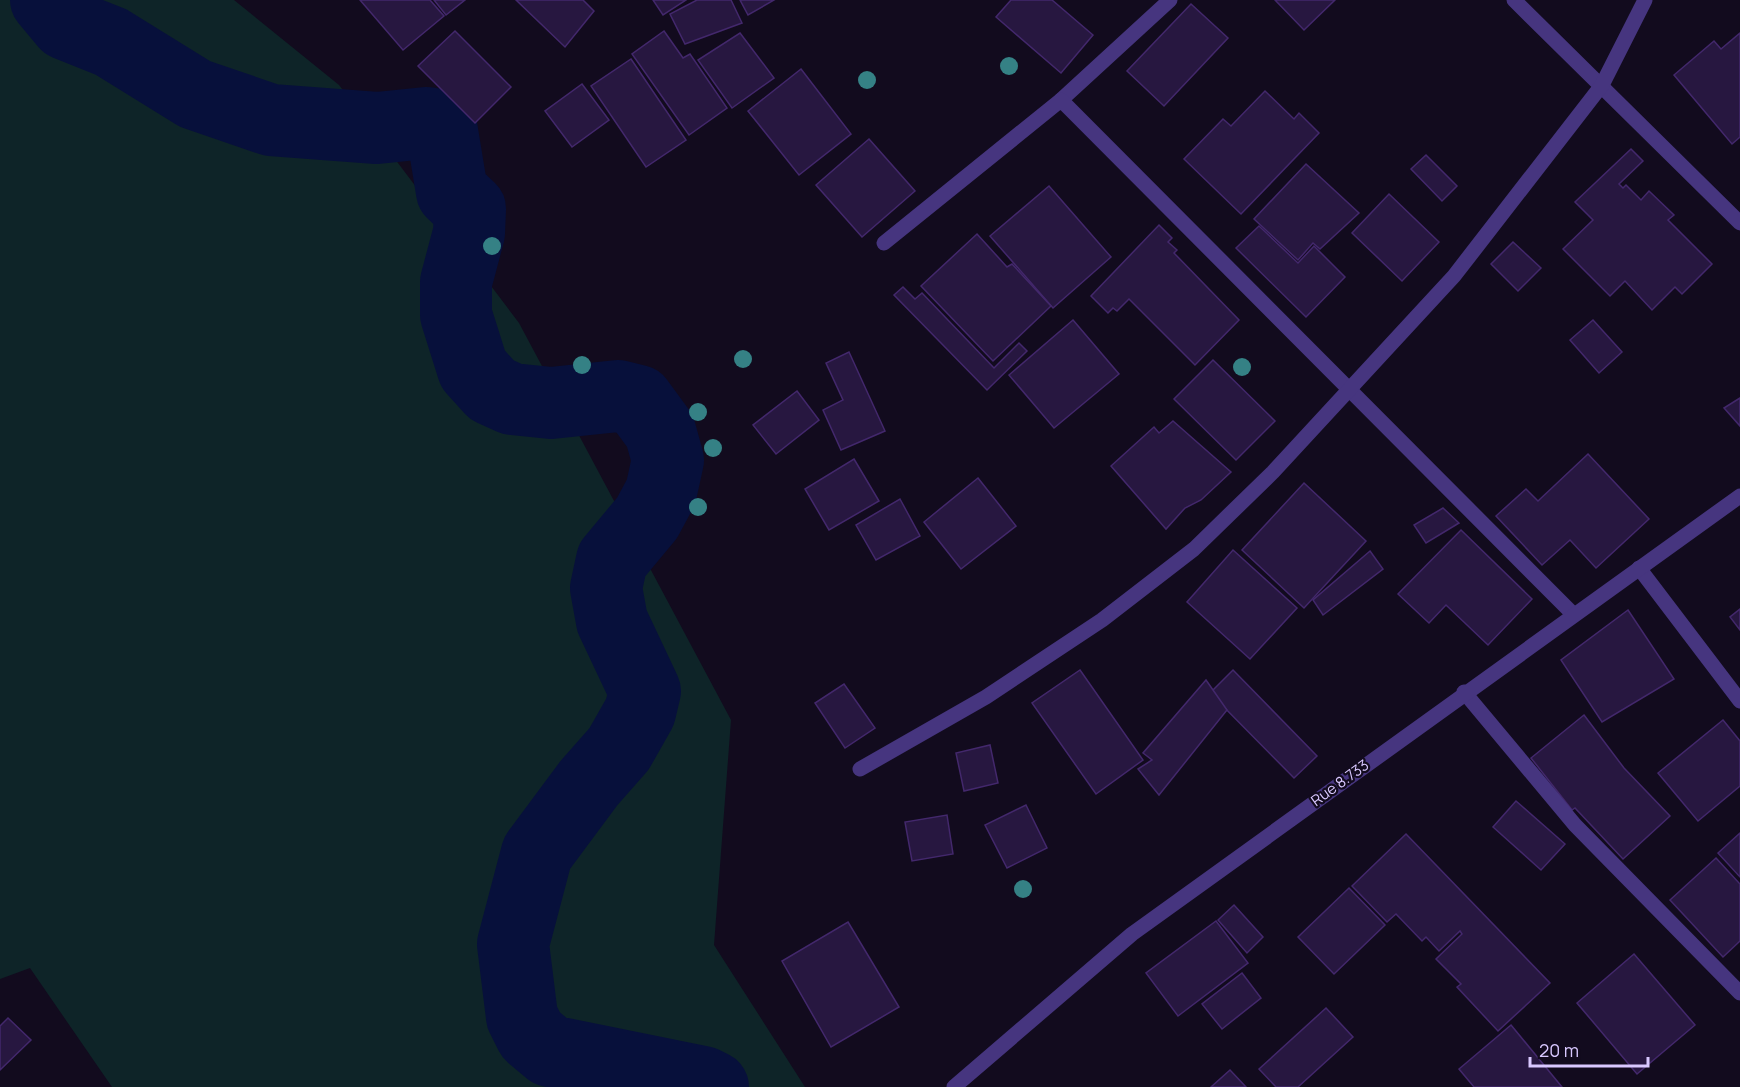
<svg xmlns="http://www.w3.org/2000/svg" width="1740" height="1087" font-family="Manrope,sans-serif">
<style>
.green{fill:#0e2428}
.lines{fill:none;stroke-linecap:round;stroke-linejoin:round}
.river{stroke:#07103b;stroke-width:72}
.building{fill:#271740;stroke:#43286c;stroke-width:1.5}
.minor{stroke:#46357f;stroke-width:15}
.tree{fill:#358185}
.labels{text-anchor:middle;stroke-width:4.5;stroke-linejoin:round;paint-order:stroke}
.street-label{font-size:15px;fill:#d9c8ff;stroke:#120b1e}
</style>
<rect width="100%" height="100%" fill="#120b1e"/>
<path class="green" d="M0,0H234L339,85L519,323L731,720L714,945L805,1087H112L30,968L0,979Z"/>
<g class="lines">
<path class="river" d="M46,0L66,24L111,42L195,94L271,120L377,128L426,123L441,125L452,192L470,209L469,233L456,282V315L473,369L492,390L512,399L551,403L618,396L638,401L660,431L668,460L661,492L647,518L612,560L606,588L612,621L645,691L640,712L619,749L589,783L537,853L513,944L522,1017L531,1035L550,1051L703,1082L713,1087"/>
</g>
<g class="building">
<path d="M360,0H430L444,16L403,50Z"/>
<path d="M434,0H465L446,15Z"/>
<path d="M516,0H583L594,11L565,47Z"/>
<path d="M653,0H686L663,15Z"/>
<path d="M697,0H731L742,23L685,44L670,14Z"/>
<path d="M740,0H774L748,15Z"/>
<path d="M1011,0H1052L1093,35L1061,73L996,17Z"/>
<path d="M1275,0H1335L1304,30Z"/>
<path d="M1191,4L1228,38L1164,106L1127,71Z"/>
<path d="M455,31L511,87L475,123L418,66Z"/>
<path d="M664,31L683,58L690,54L727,108L689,135L632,54Z"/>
<path d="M740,33L774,78L732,108L698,60Z"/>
<path d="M1740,33V137L1732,144L1674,75L1714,41L1721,49Z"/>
<path d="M631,59L686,140L646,167L591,86Z"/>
<path d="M801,69L851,134L799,175L748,111Z"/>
<path d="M582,84L609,120L572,147L545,111Z"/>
<path d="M1265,91L1294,119L1299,113L1319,133L1241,214L1184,159L1223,119L1231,126Z"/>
<path d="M869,139L915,191L862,237L816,185Z"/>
<path d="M1631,149L1643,161L1619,184L1623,188L1626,185L1641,200L1649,191L1674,215L1668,220L1712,264L1682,294L1675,287L1652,310L1625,281L1610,296L1563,249L1593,220L1575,202Z"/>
<path d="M1426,155L1457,186L1442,201L1411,169Z"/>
<path d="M1306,164L1359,213L1320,249L1313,243L1298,260L1254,219Z"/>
<path d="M1049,186L1111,257L1053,308L990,236Z"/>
<path d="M1389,194L1439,242L1402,281L1352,233Z"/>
<path d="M1159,225L1172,238L1168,242L1177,250L1174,253L1239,320L1195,365L1129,299L1117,311L1113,308L1108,313L1091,296Z"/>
<path d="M1259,226L1298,263L1314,246L1345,277L1306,317L1236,248Z"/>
<path d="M977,234L1007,267L1012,264L1051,306L993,361L921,286Z"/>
<path d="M1513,242L1541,268L1518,291L1491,264Z"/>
<path d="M903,287L915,299L922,293L994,368L1019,343L1027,351L987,390L894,295Z"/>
<path d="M1073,320L1119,374L1054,428L1009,375Z"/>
<path d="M1593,320L1622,352L1599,373L1570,340Z"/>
<path d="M849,352L885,431L841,450L823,410L843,400L826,363Z"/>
<path d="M1213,360L1275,421L1236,460L1174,399Z"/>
<path d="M797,391L819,420L776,454L753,425Z"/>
<path d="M1740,398V426L1724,408Z"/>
<path d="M1173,421L1231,472L1201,500L1185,508L1166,529L1111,466L1154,427L1159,433Z"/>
<path d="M1588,454L1649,519L1596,568L1570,540L1542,565L1496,516L1526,489L1538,501Z"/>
<path d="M854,459L879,501L829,530L805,489Z"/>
<path d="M978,478L1016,526L961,569L924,522Z"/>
<path d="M1304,483L1366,541L1304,608L1242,550Z"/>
<path d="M900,499L920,536L876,560L856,525Z"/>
<path d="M1443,508L1459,523L1426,543L1414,525Z"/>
<path d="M1461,530L1532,599L1488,645L1446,605L1429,623L1398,594Z"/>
<path d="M1233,550L1297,608L1250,659L1187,602Z"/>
<path d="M1370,551L1383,569L1323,615L1313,600Z"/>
<path d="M1740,609V630L1730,617Z"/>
<path d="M1628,610L1674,679L1602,722L1561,660Z"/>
<path d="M1080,670L1143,760L1096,794L1032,703Z"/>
<path d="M1233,670L1317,756L1294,778L1210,693Z"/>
<path d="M1206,680L1227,710L1159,795L1138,769L1152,760L1143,753Z"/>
<path d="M844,684L875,728L845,748L815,703Z"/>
<path d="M1584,715L1624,768L1670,816L1623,859L1575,808L1572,810L1531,758Z"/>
<path d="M1723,720L1740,741V786L1698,821L1658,773Z"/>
<path d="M990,745L998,783L964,791L956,753Z"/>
<path d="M1516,801L1565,844L1541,870L1493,827Z"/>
<path d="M1026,805L1047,848L1007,868L985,825Z"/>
<path d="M947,815L953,854L912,861L905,822Z"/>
<path d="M1740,833V877L1718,853Z"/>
<path d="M1406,834L1550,983L1498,1031L1457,987L1461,984L1436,959L1462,934L1460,931L1439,951L1426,937L1422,941L1396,914L1387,922L1352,886Z"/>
<path d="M1716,858L1740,884V941L1723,957L1670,900Z"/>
<path d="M1349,888L1385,925L1334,974L1298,937Z"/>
<path d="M1234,905L1263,937L1247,953L1218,920Z"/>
<path d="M1216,921L1248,963L1178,1016L1146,973Z"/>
<path d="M848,922L899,1007L831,1047L782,961Z"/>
<path d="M1634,954L1695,1025L1637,1074L1577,1003Z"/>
<path d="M1242,973L1261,998L1222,1029L1202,1004Z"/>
<path d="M1326,1008L1353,1037L1298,1087H1276L1259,1069Z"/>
<path d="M8,1018L31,1040L0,1070V1026Z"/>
<path d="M1511,1025L1562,1087H1474L1459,1069Z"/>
<path d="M1230,1070L1246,1087H1211Z"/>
</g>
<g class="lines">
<g class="minor">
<path d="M1514,0L1740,223"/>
<path d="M1061,100L1170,0"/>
<path d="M884,243L1061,100L1573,614"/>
<path d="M1639,568L1740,701"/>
<path d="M1464,692L1575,825L1740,993"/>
<path d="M860,769L986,697L1102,620L1194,549L1273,472L1454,276L1602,85L1645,0"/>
<path d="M954,1087L1132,934L1740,496"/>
</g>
</g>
<g class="tree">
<circle cx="1009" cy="66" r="9"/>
<circle cx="867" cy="80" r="9"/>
<circle cx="492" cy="246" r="9"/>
<circle cx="743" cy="359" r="9"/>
<circle cx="582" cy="365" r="9"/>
<circle cx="1242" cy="367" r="9"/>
<circle cx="698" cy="412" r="9"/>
<circle cx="713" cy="448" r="9"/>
<circle cx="698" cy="507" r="9"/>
<circle cx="1023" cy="889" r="9"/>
</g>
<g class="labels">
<g class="street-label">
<text transform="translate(1340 783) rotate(-36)" y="5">Rue 8.733</text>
</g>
</g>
<path d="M1530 1057v9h118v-9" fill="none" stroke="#d9c8ff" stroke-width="3"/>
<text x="1539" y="1057" font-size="18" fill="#d9c8ff" stroke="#120b1e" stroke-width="4.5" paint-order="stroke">20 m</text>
</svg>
